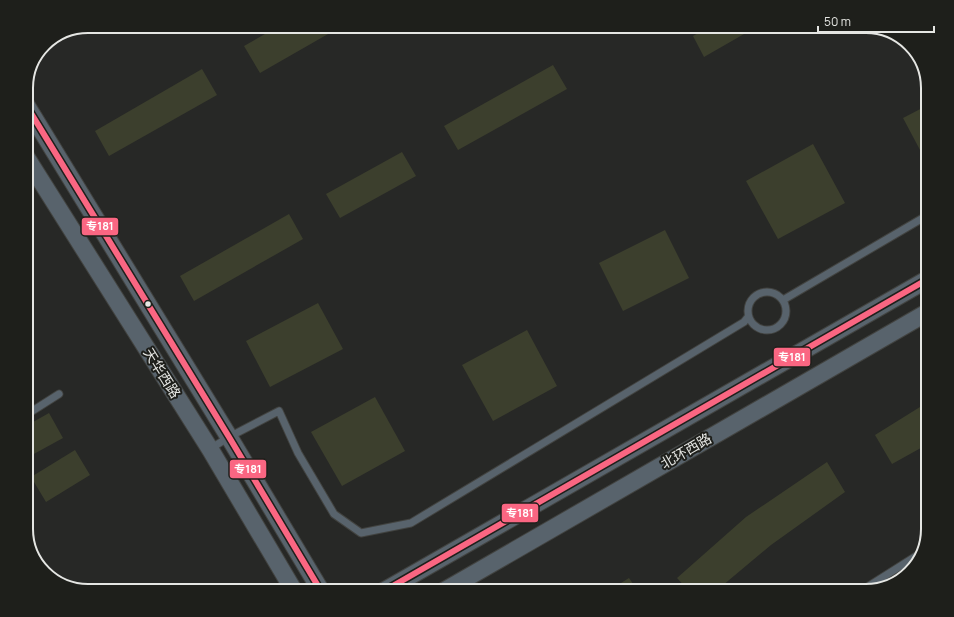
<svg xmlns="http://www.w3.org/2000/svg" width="954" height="617" font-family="Manrope,'Noto Sans SC',sans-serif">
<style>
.building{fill:#3c3f2d}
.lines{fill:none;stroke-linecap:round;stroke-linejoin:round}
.service-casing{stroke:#424340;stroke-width:9}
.tertiary-casing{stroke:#424340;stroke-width:19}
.service{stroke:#58636c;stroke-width:7}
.tertiary{stroke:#58636c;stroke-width:17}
.bus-1-casing{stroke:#1e1f1b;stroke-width:9}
.bus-1{stroke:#fa6682;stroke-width:6}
.bus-dot{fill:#e5e6e3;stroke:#1e1f1b;stroke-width:1.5}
.labels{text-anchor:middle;stroke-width:4;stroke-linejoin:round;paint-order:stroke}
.street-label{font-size:14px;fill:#e5e6e3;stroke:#1e1f1b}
.rim{fill:none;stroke:#e5e6e3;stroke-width:2}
.line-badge{stroke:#1e1f1b;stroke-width:1.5}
.badge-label{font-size:11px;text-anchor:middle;font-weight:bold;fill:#fff}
</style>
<rect width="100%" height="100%" fill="#272826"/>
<g class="building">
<path d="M279,26H342L260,73L244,46Z"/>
<path d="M711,26H758L704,57L693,36Z"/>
<path d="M553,65L567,89L458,150L444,126Z"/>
<path d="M202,69L217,95L109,156L95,131Z"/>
<path d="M928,105V165L903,118Z"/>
<path d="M813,144L845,203L778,239L746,181Z"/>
<path d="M402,152L416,176L340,218L326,194Z"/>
<path d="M289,214L303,239L194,301L180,276Z"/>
<path d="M665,230L689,278L623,311L599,263Z"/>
<path d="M318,303L343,349L270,387L246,341Z"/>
<path d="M527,330L557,386L493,421L462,365Z"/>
<path d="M375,397L405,451L342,486L311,432Z"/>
<path d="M928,402V444L892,464L875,435Z"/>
<path d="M49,413L63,438L32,455L26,445V426Z"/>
<path d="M75,450L90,475L46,502L31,477Z"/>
<path d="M827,462L845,492L771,545L716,591H689L677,578L746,517Z"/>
<path d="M629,578L638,591H608Z"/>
</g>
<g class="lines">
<g class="service-casing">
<g id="service">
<circle cx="767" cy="311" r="19"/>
<path d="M783,300L928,215"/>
<path d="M26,415L59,394"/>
<path d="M210,449L229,437L279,411L298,453L334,514L361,533L411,523L744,322L748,317"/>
<path d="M861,591L921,553"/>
</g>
</g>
<g class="tertiary-casing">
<g id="tertiary">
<path d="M26,105L229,437L321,591"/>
<path d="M26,157L210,449L294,591"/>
<path d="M384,591L928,279"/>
<path d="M444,591L928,312"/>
</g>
</g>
<use href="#service" class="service"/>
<use href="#tertiary" class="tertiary"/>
<g class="bus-1-casing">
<g id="bus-1">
<path d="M26,105L229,437L321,591"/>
<path d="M384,591L928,279"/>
</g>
</g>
<use href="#bus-1" class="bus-1"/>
</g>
<circle class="bus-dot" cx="148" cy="304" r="3.5"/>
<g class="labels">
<g class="street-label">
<text transform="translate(162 373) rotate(58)" y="5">天华西路</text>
<text transform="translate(686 451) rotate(-30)" y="5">北环西路</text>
</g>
</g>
<path d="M0 0H954V617H0ZM88 33H866A55 55 0 0 1 921 88V529A55 55 0 0 1 866 584H88A55 55 0 0 1 33 529V88A55 55 0 0 1 88 33Z" fill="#1e1f1b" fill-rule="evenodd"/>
<path class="rim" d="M88 33H866A55 55 0 0 1 921 88V529A55 55 0 0 1 866 584H88A55 55 0 0 1 33 529V88A55 55 0 0 1 88 33Z"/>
<g class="line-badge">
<rect x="81" y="217" width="38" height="19" rx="4" fill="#fa6682"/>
<rect x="773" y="347" width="38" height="20" rx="4" fill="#fa6682"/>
<rect x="229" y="459" width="38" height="20" rx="4" fill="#fa6682"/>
<rect x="501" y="503" width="38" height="20" rx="4" fill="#fa6682"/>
</g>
<g class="badge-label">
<text x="100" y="230">专181</text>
<text x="792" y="361">专181</text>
<text x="248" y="473">专181</text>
<text x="520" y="517">专181</text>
</g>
<path d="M818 26v6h116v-6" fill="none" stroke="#e5e6e3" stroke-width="2"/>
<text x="824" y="26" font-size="12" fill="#e5e6e3" stroke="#1e1f1b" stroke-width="3" paint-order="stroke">50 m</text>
</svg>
